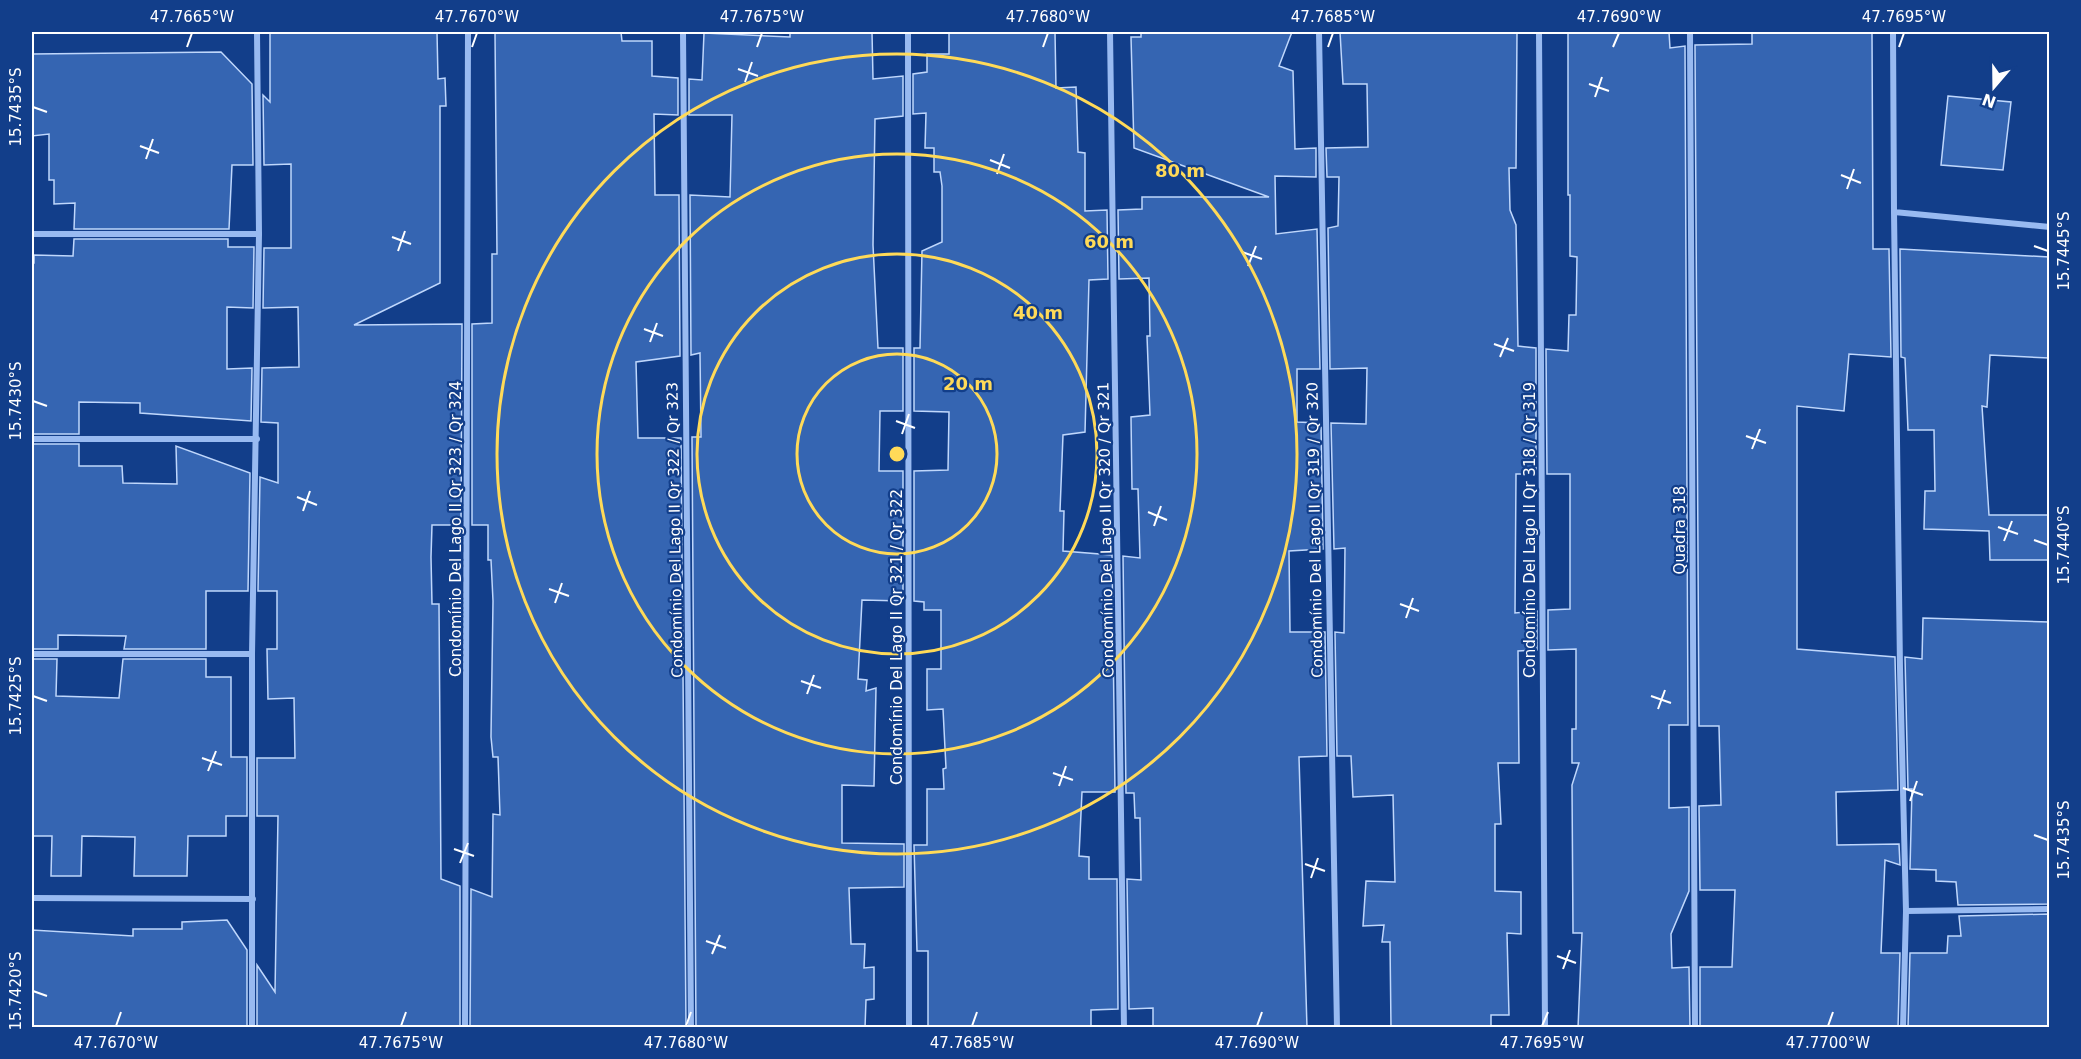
<svg xmlns="http://www.w3.org/2000/svg" width="2081" height="1059" font-family="'DejaVu Sans',sans-serif">
<style>
.building{fill:#3565b2;stroke:#bfd7fc;stroke-width:1.5}
.lines{fill:none;stroke-linecap:round;stroke-linejoin:round}
.street{stroke:#98baf1;stroke-width:6}
.ticks{fill:none;stroke:#fff;stroke-width:2}
.ring{fill:none;stroke:#ffda58;stroke-width:3}
.labels{text-anchor:middle;stroke-width:4.5;stroke-linejoin:round;paint-order:stroke}
.street-label{font-size:15px;fill:#fff;stroke:#123e8a}
.centre{fill:#ffda58;stroke:#123e8a;stroke-width:3}
.ring-label{font-size:18px;text-anchor:middle;font-weight:bold;fill:#ffda58;stroke:#123e8a;stroke-width:4.5;stroke-linejoin:round;paint-order:stroke}
.neatline{fill:none;stroke:#fff;stroke-width:2}
.ticks-label{font-size:15px;text-anchor:middle;fill:#fff}
</style>
<rect width="100%" height="100%" fill="#123e8a"/>
<g class="building">
<path d="M270,32H437L438,79L445,78L446,106H440V283L354,325L462,324L461,525H432L431,557L432,604H439L441,879L460,886V1028H257V965L275,992L278,816H257V758H295L294,698L268,699L267,649H277V591H258L260,477L278,483V423L261,422L262,368L299,367L298,307L263,308L264,248H291V164L264,165L263,95L270,102Z"/>
<path d="M495,32H621L622,41H652V76L678,78V115L654,114L655,195H679L680,356L636,362L638,438H681L686,1028H470L471,889L492,897L493,814L500,815L498,757H493L491,737L493,601L491,560H488V525H472V324L492,323V254H497Z"/>
<path d="M790,32H872L873,79L903,76V116L875,119L873,245L878,348H903V411H880L879,471H903V601L862,600L858,679L867,680L866,691L876,688L874,786L842,785V843L904,844V887L849,888L851,944H865L864,968L874,967V999L866,1000L865,1028H696L692,437H701L700,353L691,355L690,195L730,197L732,115H689V79L702,80L704,33L790,37Z"/>
<path d="M949,32H1055L1056,88L1076,87L1078,152L1085,153V211L1107,210L1108,279L1089,280L1085,432L1063,435L1060,511H1064L1063,551L1112,555L1115,792H1082L1079,856L1089,857V879H1117L1118,1009L1091,1010V1028H928V951H917L914,845H927V789H944L943,769L946,768L943,709L927,710V669H941V610H924V602L914,601V471L948,470L949,412L914,411V348H920L922,251L942,242V186L940,172H934V148H925L926,113L913,114V74L927,72V54H949Z"/>
<path d="M1141,32H1292L1279,66L1293,71L1295,149L1316,148V177L1275,176L1276,234L1317,229L1320,369H1297V422L1321,423L1323,549L1289,551L1290,632H1325L1327,756L1299,757L1307,1028H1153V1008L1129,1009L1127,879L1141,880L1140,818H1135L1134,793H1126L1123,556L1140,558L1138,489H1132L1131,417L1150,415L1147,336H1150L1149,278L1119,279L1118,210L1142,209V197H1269L1134,148L1131,37H1141Z"/>
<path d="M1340,32H1517L1516,168H1509L1510,210L1516,225L1518,346L1536,348V474H1516L1515,613L1537,611V650L1518,651L1519,763H1498L1501,824H1495V891L1521,892V934L1507,933L1509,1015H1491V1028H1391L1390,942H1382L1384,925L1363,926L1366,881L1395,882L1393,795L1353,797L1351,756H1337L1335,632L1344,633L1345,548L1334,549L1331,423L1366,424L1367,368L1330,369L1328,228L1338,226L1339,177H1327L1326,148L1368,147L1367,84H1343Z"/>
<path d="M1568,32H1669L1670,48L1685,46L1688,725H1669V808L1689,807V891L1671,934L1672,968L1689,967L1690,1028H1578L1582,933H1573L1572,785L1579,763H1572V729H1576V649L1548,650V610L1570,609V474H1547L1546,349L1568,351L1569,315H1576L1577,257L1570,256V195H1568Z"/>
<path d="M1752,32H1872L1873,249H1889L1891,357L1849,354L1844,411L1797,406V649L1895,657L1898,790L1836,792L1837,845L1899,844L1900,865L1885,860L1881,953H1900L1898,1028H1700V967H1732L1735,890H1700L1699,806L1721,805L1719,726H1699L1695,45L1752,44Z"/>
<path d="M221,52L252,84L253,165H232L229,229H74L75,203L54,204V180H49V134L32,136V54Z"/>
<path d="M1948,96L2011,102L2003,170L1941,165Z"/>
<path d="M74,239H228V247H254L253,308L227,307V369L252,368L251,421L140,413V403L79,402V434H32V263H34V255L73,256Z"/>
<path d="M1900,249L2049,257V358L1990,355L1987,407L1982,406L1989,515H2049V560H1990L1989,531L1924,529L1925,491H1935L1934,430H1908L1905,358L1901,357Z"/>
<path d="M32,444H79V466H122L123,483L177,484L176,446L250,473L248,591H206V649H124L126,636L58,635V649H32Z"/>
<path d="M1923,618L2049,622V904L1958,905L1956,882L1936,881V870L1910,869L1912,789H1908L1905,657L1922,659Z"/>
<path d="M32,659H57L56,696L119,698L123,659H206V677H231V757H247V816H226V836H188L187,876H134L135,837L82,836L81,876H51L52,836H32Z"/>
<path d="M2049,914V1028H1908L1910,953H1947L1948,936H1961L1959,916Z"/>
<path d="M227,920L247,950V1028H32V930L133,936V929H182V922Z"/>
</g>
<g class="lines">
<g class="street">
<path d="M683,32L691,1028"/>
<path d="M908,32L909,1028"/>
<path d="M1110,32L1124,1028"/>
<path d="M1319,32L1337,1028"/>
<path d="M1539,32L1545,1028"/>
<path d="M1690,32L1695,1028"/>
<path d="M1893,32L1894,212L2050,227"/>
<path d="M1894,212L1900,668L1906,911"/>
<path d="M32,234H259"/>
<path d="M32,439H257"/>
<path d="M32,654H252"/>
<path d="M32,898L253,899"/>
<path d="M252,1028V654L259,234L257,32"/>
<path d="M465,1028L468,32"/>
<path d="M1903,1028L1906,911L2050,909"/>
</g>
</g>
<path class="ticks" d="M187,47L192,33M472,47L477,33M757,47L762,33M1043,47L1048,33M1328,47L1333,33M1613,47L1619,33M1899,47L1904,33M738,69L758,76M745,82L752,62M1589,84L1609,91M1595,97L1602,77M33,107L47,112M140,146L159,153M146,159L153,139M990,160L1010,168M997,174L1004,154M1841,175L1861,183M1847,189L1854,169M392,237L411,244M2034,246L2048,251M398,251L405,231M1242,252L1262,259M1248,266L1256,246M644,329L663,336M650,342L657,323M1494,344L1514,351M1500,357L1508,338M33,401L47,406M896,421L915,428M902,434L909,414M1746,436L1766,443M1752,449L1760,429M297,497L317,505M303,511L310,491M1148,512L1167,520M1154,526L1161,506M1998,527L2018,534M2034,540L2048,545M2004,541L2012,521M549,589L569,596M555,603L562,583M1400,604L1419,611M1406,618L1413,598M801,681L821,688M807,694L814,675M33,696L47,701M1651,696L1671,703M1658,709L1665,690M202,758L222,765M208,771L216,751M1053,773L1073,780M1059,786L1066,766M1903,788L1923,795M1910,801L1917,781M2034,835L2048,840M454,849L474,856M460,863L468,843M1305,864L1325,871M1311,878L1318,858M706,941L726,948M712,954L720,935M1557,956L1576,963M1563,969L1570,950M33,991L47,996M116,1026L121,1012M401,1026L406,1012M686,1026L691,1012M972,1026L977,1012M1257,1026L1262,1012M1542,1026L1548,1012M1828,1026L1833,1012"/>
<g class="ring">
<circle cx="897" cy="454" r="100"/>
<circle cx="897" cy="454" r="200"/>
<circle cx="897" cy="454" r="300"/>
<circle cx="897" cy="454" r="400"/>
</g>
<g class="labels">
<g class="street-label">
<text transform="translate(456 529) rotate(-90)" y="5">Condomínio Del Lago II Qr 323 / Qr 324</text>
<text transform="translate(675 530) rotate(-91)" y="5">Condomínio Del Lago II Qr 322 / Qr 323</text>
<text transform="translate(1106 530) rotate(-91)" y="5">Condomínio Del Lago II Qr 320 / Qr 321</text>
<text transform="translate(1315 530) rotate(-91)" y="5">Condomínio Del Lago II Qr 319 / Qr 320</text>
<text transform="translate(1530 530) rotate(-90)" y="5">Condomínio Del Lago II Qr 318 / Qr 319</text>
<text transform="translate(1680 530) rotate(-90)" y="5">Quadra 318</text>
<text transform="translate(897 637) rotate(-90)" y="5">Condomínio Del Lago II Qr 321 / Qr 322</text>
</g>
</g>
<circle cx="897" cy="454" r="9" class="centre"/>
<g class="ring-label">
<text x="1180" y="177">80 m</text>
<text x="1109" y="248">60 m</text>
<text x="1038" y="319">40 m</text>
<text x="968" y="390">20 m</text>
</g>
<rect width="2081" height="1059" fill="none" stroke="#123e8a" stroke-width="66"/>
<g transform="translate(1994 87) rotate(200)" stroke="#123e8a" stroke-width="4.5" paint-order="stroke">
<path d="M0-4.5L10 22L0 15L-10 22Z" fill="#ffffff"/>
<text y="-9" font-size="16" font-weight="bold" text-anchor="middle" fill="#ffffff">N</text>
</g>
<rect x="33" y="33" width="2015" height="993" class="neatline"/>
<g class="ticks-label">
<text x="192" y="22">47.7665°W</text>
<text x="477" y="22">47.7670°W</text>
<text x="762" y="22">47.7675°W</text>
<text x="1048" y="22">47.7680°W</text>
<text x="1333" y="22">47.7685°W</text>
<text x="1619" y="22">47.7690°W</text>
<text x="1904" y="22">47.7695°W</text>
<text transform="translate(16 107) rotate(-90)" y="5">15.7435°S</text>
<text transform="translate(2064 251) rotate(-90)" y="5">15.7445°S</text>
<text transform="translate(16 401) rotate(-90)" y="5">15.7430°S</text>
<text transform="translate(2064 545) rotate(-90)" y="5">15.7440°S</text>
<text transform="translate(16 696) rotate(-90)" y="5">15.7425°S</text>
<text transform="translate(2064 840) rotate(-90)" y="5">15.7435°S</text>
<text transform="translate(16 991) rotate(-90)" y="5">15.7420°S</text>
<text x="116" y="1048">47.7670°W</text>
<text x="401" y="1048">47.7675°W</text>
<text x="686" y="1048">47.7680°W</text>
<text x="972" y="1048">47.7685°W</text>
<text x="1257" y="1048">47.7690°W</text>
<text x="1542" y="1048">47.7695°W</text>
<text x="1828" y="1048">47.7700°W</text>
</g>
</svg>
